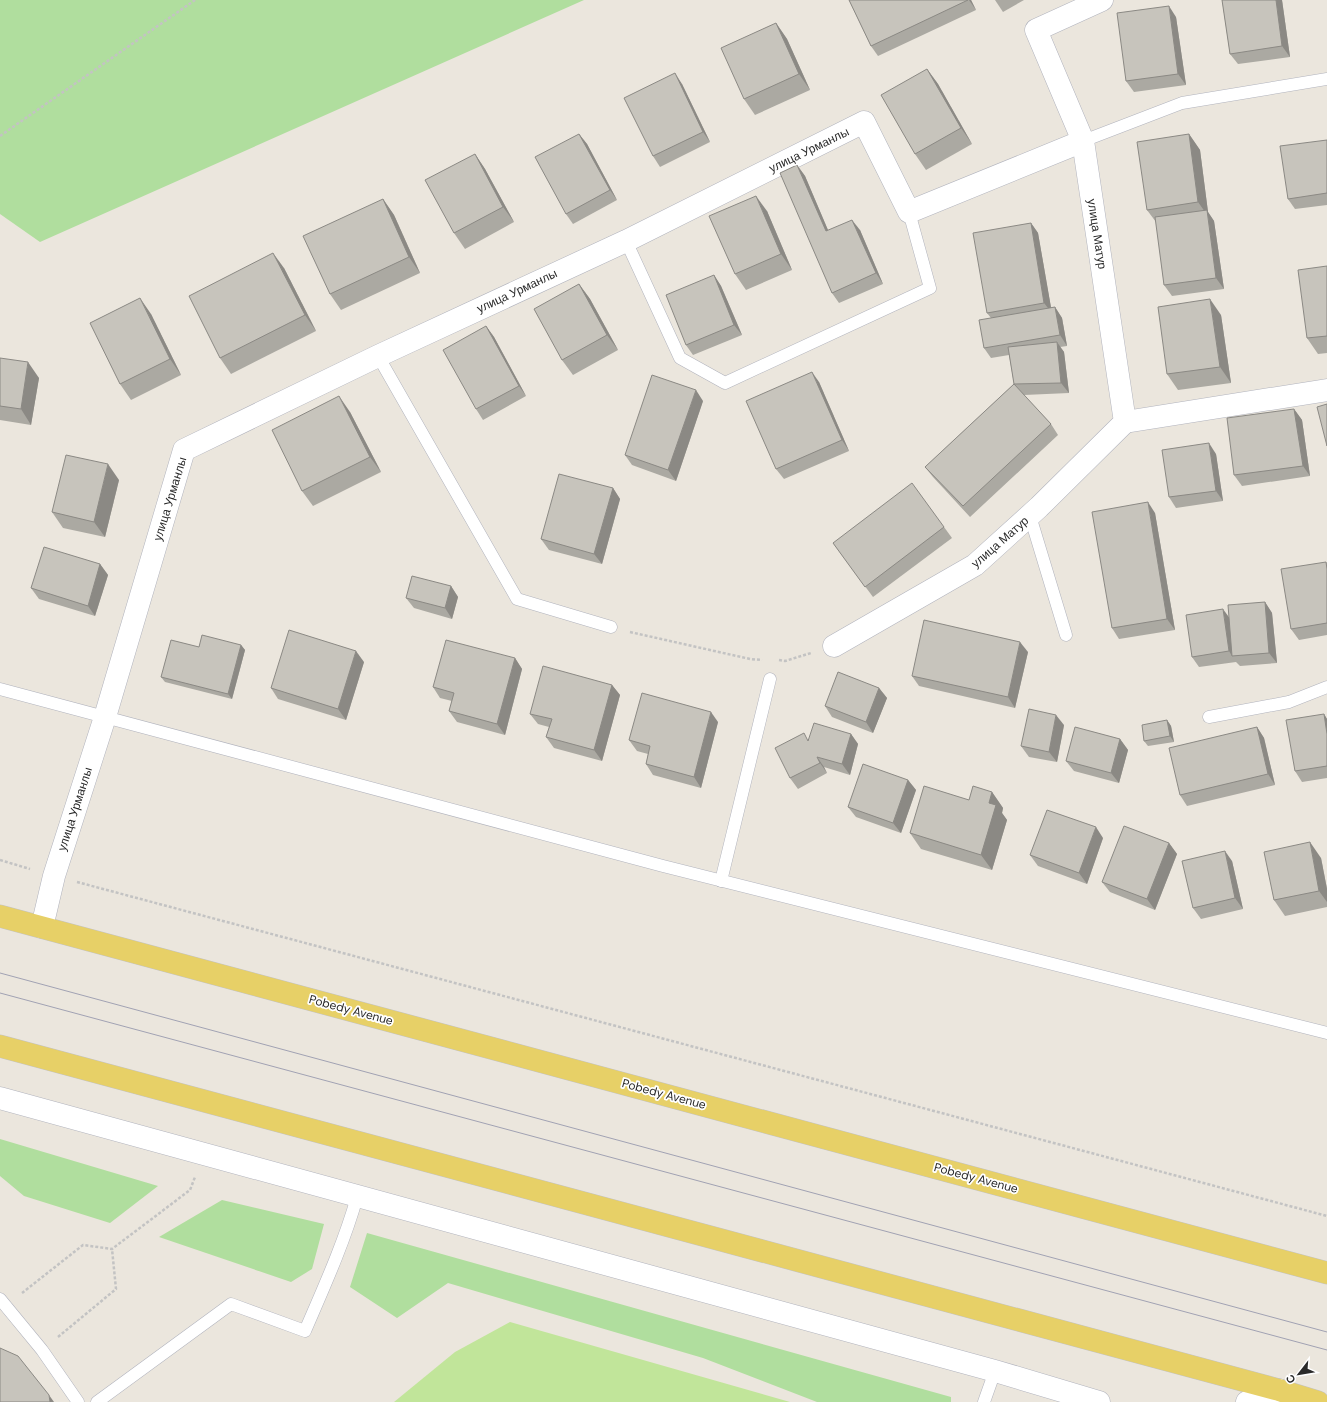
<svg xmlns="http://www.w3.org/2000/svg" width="1327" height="1402" font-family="'DM Sans',sans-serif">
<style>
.green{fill:#b0de9e}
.pitch{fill:#c1e59a}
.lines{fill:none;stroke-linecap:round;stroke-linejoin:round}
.service-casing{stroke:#b1b3bd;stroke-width:13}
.minor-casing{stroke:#b1b3bd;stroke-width:23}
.primary-casing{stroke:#c3c3c3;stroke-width:23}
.path{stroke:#c3c3c3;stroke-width:2.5;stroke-dasharray:3 2;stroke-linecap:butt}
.service{stroke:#fff;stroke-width:12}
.minor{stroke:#fff;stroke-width:22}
.primary{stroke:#e7d067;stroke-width:22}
.tram{stroke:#a1a2b3;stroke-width:1}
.wall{fill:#aba9a2}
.shaded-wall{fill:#8b8984}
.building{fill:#c7c4bc;stroke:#8b8984}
.labels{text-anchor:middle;stroke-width:3.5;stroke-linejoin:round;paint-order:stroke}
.street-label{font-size:12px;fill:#2a2a2a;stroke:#fff}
</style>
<rect width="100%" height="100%" fill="#ebe6dd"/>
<g class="green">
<path d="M0,0H584L40,242L0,214Z"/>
<path d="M0,1139L158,1186L110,1223L24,1196L0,1176Z"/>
<path d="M222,1200L324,1224L312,1269L291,1282L159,1237Z"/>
<path d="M367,1233L951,1397V1402H817L703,1358L448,1283L397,1318L350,1287Z"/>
</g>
<path class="pitch" d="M510,1322L790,1402H394L455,1352Z"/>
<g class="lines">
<g class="service-casing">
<g id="service">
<path d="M1083,141L1182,103L1327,79"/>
<path d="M626,241L680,358L725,383L930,288L909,212"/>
<path d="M378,356L517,599L611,627"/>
<path d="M1030,516L1066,635"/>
<path d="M0,689L663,866L1327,1033"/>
<path d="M1209,717L1289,702L1327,687"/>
<path d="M721,881L770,679"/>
<path d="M0,1299L42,1350L78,1402"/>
<path d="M97,1402L231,1304L305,1331C324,1287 344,1243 357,1197"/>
<path d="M984,1402L995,1371"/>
</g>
</g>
<g class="minor-casing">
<g id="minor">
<path d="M1125,422L1327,390"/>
<path d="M834,646L975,565L1039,507L1125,422L1083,141"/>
<path d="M42,927L54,876L105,717L184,450L378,356L626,241L864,122L909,212L1083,141L1036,30L1102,0"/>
<path d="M0,1098L995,1371L1099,1402"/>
<path d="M1247,1402L1279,1390"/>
</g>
</g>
<g class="primary-casing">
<g id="primary">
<path d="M0,916L1327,1273"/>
<path d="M0,1046L1279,1390L1318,1402"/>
</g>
</g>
<g class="path">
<path d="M0,136L195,0"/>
<path d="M630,632L750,659L762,660"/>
<path d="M779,660L785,661L811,653"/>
<path d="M0,860L30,869"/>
<path d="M77,882L1327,1216"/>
<path d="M22,1293L83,1245L112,1249L190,1190L195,1177"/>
<path d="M58,1337L116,1289L112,1249"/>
</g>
<use href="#service" class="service"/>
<use href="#minor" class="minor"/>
<use href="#primary" class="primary"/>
<g class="tram">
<path d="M0,973L1327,1332"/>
<path d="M0,993L1327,1350"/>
</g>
</g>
<g class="wall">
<path d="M849,0H971L976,10L878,56L871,46Z"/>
<path d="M995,0H1024L1003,12Z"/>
<path d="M1222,0H1282L1290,57L1238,64L1230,54Z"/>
<path d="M1176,17L1186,85L1134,92L1126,81Z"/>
<path d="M776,23L787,39L810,90L755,115L744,99Z"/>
<path d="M927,69L938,84L972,144L926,170L915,154Z"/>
<path d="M682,84L710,142L660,167L653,156Z"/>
<path d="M579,134L587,144L617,200L573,224L566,214Z"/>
<path d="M1189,134L1200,150L1208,212L1214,221L1224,289L1172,296L1164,285L1156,222L1147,210Z"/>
<path d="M1327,140V205L1295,209L1288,199Z"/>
<path d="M475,154L485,169L514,222L465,249L454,233Z"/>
<path d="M797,165L805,176L828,230H860L883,284L839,303L832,293Z"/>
<path d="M383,199L394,215L420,273L341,310L330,294Z"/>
<path d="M767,211L792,270L746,290L735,274Z"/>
<path d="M1031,223L1038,233L1051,308L1055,307L1062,318L1067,346L1060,347L1064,352L1069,393L1024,395L1051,424L1058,435L970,517L933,477L925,467L1014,384L1009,355L991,358L984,348L991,318L987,313Z"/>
<path d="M1327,266V353L1318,354L1307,338Z"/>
<path d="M284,268L316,331L231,374L220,358Z"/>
<path d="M714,275L721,286L742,335L693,355L686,345Z"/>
<path d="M579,284L590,299L618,350L573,375L562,360Z"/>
<path d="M151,314L181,375L131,400L120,384Z"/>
<path d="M1221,315L1231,383L1178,390L1167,374Z"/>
<path d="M486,326L494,337L526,396L483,420L476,409Z"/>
<path d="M0,358L39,378L31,425L0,420Z"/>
<path d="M819,382L849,451L784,479L776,469Z"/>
<path d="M703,401L676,481L632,465L625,455Z"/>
<path d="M1294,409L1302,420L1310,476L1242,486L1234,475Z"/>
<path d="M350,412L381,472L313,506L302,491Z"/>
<path d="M1216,454L1223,501L1176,508L1169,497Z"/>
<path d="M119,480L105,537L63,528L52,512Z"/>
<path d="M613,488L620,499L602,564L549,550L541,539Z"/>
<path d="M1155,513L1175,630L1119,639L1112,628Z"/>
<path d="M944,527L952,538L873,597L833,543Z"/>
<path d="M1326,562L1327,563V635L1299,640L1291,629Z"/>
<path d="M100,564L108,575L95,616L39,599L31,588Z"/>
<path d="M451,586L458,597L452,619L414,608L406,598Z"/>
<path d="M1265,602L1272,613L1277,663L1240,666L1236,662L1199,667L1192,657L1229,618Z"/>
<path d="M241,645L245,650L232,699L165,682L161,677L199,647Z"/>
<path d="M1028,652L1015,708L919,686L912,676Z"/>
<path d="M515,658L522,669L505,735L457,722L449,711L452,701L440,698L433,687Z"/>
<path d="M364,662L346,720L278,699L271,688Z"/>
<path d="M612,685L620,695L602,761L554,748L546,737L549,727L538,724L530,714Z"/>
<path d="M879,688L887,698L873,733L832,717L825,706Z"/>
<path d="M1324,714L1327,719V778L1302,782L1295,771Z"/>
<path d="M1167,720L1171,726L1174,742L1148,746L1144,741Z"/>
<path d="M718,722L701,788L653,775L646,764L648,754L637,751L629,740Z"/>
<path d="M1064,725L1057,762L1029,757L1021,746Z"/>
<path d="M1257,727L1264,738L1275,785L1187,806L1180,795Z"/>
<path d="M851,734L858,744L850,775L824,767L827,773L798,789L790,778L809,739Z"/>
<path d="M1120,739L1128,750L1119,783L1074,771L1066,761Z"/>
<path d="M908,780L916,790L901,833L856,817L848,807Z"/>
<path d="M992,792L1003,808L1002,813L1007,820L992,870L921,849L910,833L969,800Z"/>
<path d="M1103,838L1087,884L1038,866L1030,855Z"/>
<path d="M1169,843L1177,854L1155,910L1110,892L1102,882Z"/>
<path d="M1321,858L1327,889V907L1285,916L1274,900Z"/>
<path d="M1232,861L1243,909L1201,919L1193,908Z"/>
</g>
<g class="shaded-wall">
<path d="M969,0H971L976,10Z"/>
<path d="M1276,0H1282L1290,57L1282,46Z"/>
<path d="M1169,6L1176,17L1186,85L1178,74Z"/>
<path d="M776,23L787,39L810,90L799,74Z"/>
<path d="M927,69L938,84L972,144L961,128Z"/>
<path d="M675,73L682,84L710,142L703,132Z"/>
<path d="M579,134L587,144L617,200L610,190Z"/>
<path d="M1189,134L1200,150L1208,212L1214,221L1224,289L1216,278L1208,216L1198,202Z"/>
<path d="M475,154L485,169L514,222L503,207Z"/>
<path d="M797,165L805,176L833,242L826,231Z"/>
<path d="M756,196L767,211L792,270L781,254Z"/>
<path d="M383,199L394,215L420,273L409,257Z"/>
<path d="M852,220L860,230L883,284L876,273Z"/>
<path d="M1031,223L1038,233L1052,313L1044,303Z"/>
<path d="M273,253L284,268L316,331L305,315Z"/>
<path d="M714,275L721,286L742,335L734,325Z"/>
<path d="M579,284L590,299L618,350L607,335Z"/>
<path d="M140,298L151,314L181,375L170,359Z"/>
<path d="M1210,299L1221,315L1231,383L1220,367Z"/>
<path d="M1055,307L1062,318L1067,346L1060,335Z"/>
<path d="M486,326L494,337L526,396L519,386Z"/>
<path d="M1057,342L1064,352L1069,393L1061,383Z"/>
<path d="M28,362L39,378L31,425L21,409Z"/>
<path d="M812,372L819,382L849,451L842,440Z"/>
<path d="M696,390L703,401L676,481L668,470Z"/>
<path d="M339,396L350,412L381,472L370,457Z"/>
<path d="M1294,409L1302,420L1310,476L1303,466Z"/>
<path d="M1209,443L1216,454L1223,501L1216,491Z"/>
<path d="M108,464L119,480L105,537L94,522Z"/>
<path d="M613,488L620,499L602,564L594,554Z"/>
<path d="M1148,502L1155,513L1175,630L1167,619Z"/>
<path d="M100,564L108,575L95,616L88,606Z"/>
<path d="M451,586L458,597L452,619L445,608Z"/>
<path d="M1265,602L1272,613L1277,663L1269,653Z"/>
<path d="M1223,609L1231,620L1232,656L1229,651Z"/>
<path d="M1020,642L1028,652L1015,708L1008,697Z"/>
<path d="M241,645L245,650L232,699L228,694Z"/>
<path d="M356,651L364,662L346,720L338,709Z"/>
<path d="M515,658L522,669L505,735L497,724Z"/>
<path d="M612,685L620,695L602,761L594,750Z"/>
<path d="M879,688L887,698L873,733L866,722Z"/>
<path d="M711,712L718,722L701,788L694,777Z"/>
<path d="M1324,714L1327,719V734Z"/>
<path d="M1056,715L1064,725L1057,762L1049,752Z"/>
<path d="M1167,720L1171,726L1174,742L1170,736Z"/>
<path d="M1257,727L1264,738L1275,785L1268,774Z"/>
<path d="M851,734L858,744L850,775L842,764Z"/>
<path d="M1120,739L1128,750L1119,783L1111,773Z"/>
<path d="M817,757L824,767L827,773L820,763Z"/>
<path d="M908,780L916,790L901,833L893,823Z"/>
<path d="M992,792L1003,808L1002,813L1007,820L992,870L981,855L989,803Z"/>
<path d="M1096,827L1103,838L1087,884L1079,873Z"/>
<path d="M1310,842L1321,858L1327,889V902L1319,891Z"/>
<path d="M1169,843L1177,854L1155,910L1147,899Z"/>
<path d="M1225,851L1232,861L1243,909L1235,898Z"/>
<path d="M49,1395L54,1402H50Z"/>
</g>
<g class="building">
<path d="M849,0H968L871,46Z"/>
<path d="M1222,0H1276L1282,46L1230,54Z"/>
<path d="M1169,6L1178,74L1126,81L1117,13Z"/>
<path d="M776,23L799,74L744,99L721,48Z"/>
<path d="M927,69L961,128L915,154L881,95Z"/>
<path d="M675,73L703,132L653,156L624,98Z"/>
<path d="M579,134L610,190L566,214L535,157Z"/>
<path d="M1189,134L1198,202L1147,210L1137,142Z"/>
<path d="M1327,140V193L1288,199L1280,146Z"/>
<path d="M475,154L503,207L454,233L425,180Z"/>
<path d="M797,165L826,231L852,220L876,273L832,293L780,173Z"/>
<path d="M756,196L781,254L735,274L709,216Z"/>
<path d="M383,199L409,257L330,294L303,236Z"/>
<path d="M1207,210L1216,278L1164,285L1155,217Z"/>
<path d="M1031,223L1044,303L987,313L973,233Z"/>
<path d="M273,253L305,315L220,358L189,296Z"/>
<path d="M1327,266V336L1307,338L1298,270Z"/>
<path d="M714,275L734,325L686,345L666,295Z"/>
<path d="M579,284L607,335L562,360L534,309Z"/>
<path d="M140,298L170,359L120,384L90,323Z"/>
<path d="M1210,299L1220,367L1167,374L1158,307Z"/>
<path d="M1055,307L1060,335L984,348L979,320Z"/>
<path d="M486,326L519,386L476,409L443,350Z"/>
<path d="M1057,342L1061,383L1014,384L1008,347Z"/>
<path d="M0,358L28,362L21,409L0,406Z"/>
<path d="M812,372L842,440L776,469L746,401Z"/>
<path d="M652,375L696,390L668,470L625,455Z"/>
<path d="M1014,384L1051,424L963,506L925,467Z"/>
<path d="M339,396L370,457L302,491L272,430Z"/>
<path d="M1327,404V446L1317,407Z"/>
<path d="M1294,409L1303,466L1234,475L1227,418Z"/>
<path d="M1209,443L1216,491L1169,497L1162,450Z"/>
<path d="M66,455L108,464L94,522L52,512Z"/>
<path d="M559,474L613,488L594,554L541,539Z"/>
<path d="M912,483L944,527L865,587L833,543Z"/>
<path d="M1148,502L1167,619L1112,628L1092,512Z"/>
<path d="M44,547L100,564L88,606L31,588Z"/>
<path d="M1326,562L1327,569V623L1291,629L1281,569Z"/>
<path d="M412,576L451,586L445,608L406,598Z"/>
<path d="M1265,602L1269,653L1232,656L1228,605Z"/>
<path d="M1223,609L1229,651L1192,657L1186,615Z"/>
<path d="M924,620L1020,642L1008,697L912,676Z"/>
<path d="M289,630L356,651L338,709L271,688Z"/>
<path d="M202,635L241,645L228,694L161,677L171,640L199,647Z"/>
<path d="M446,640L515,658L497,724L449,711L454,693L433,687Z"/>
<path d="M543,666L612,685L594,750L546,737L552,719L530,714Z"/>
<path d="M838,672L879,688L866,722L825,706Z"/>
<path d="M642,693L711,712L694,777L646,764L650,746L629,740Z"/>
<path d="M1029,709L1056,715L1049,752L1021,746Z"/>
<path d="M1324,714L1327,734V766L1295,771L1286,720Z"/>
<path d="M1167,720L1170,736L1144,741L1142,725Z"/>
<path d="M814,723L851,734L842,764L817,757L820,763L790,778L775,748L804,733L808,741Z"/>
<path d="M1075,727L1120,739L1111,773L1066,761Z"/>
<path d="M1257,727L1268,774L1180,795L1169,748Z"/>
<path d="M863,764L908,780L893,823L848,807Z"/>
<path d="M924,786L969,800L973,786L992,792L989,803L996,805L981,855L910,833Z"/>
<path d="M1047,810L1096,827L1079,873L1030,855Z"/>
<path d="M1124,826L1169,843L1147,899L1102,882Z"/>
<path d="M1310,842L1319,891L1274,900L1264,852Z"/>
<path d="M1225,851L1235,898L1193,908L1182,861Z"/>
<path d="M0,1348L18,1356L49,1395L50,1402H0Z"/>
</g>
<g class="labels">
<g class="street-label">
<text transform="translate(809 150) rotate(-26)" y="4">улица Урманлы</text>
<text transform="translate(1097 234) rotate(81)" y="4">улица Матур</text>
<text transform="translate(517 291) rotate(-25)" y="4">улица Урманлы</text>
<text transform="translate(170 499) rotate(-73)" y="4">улица Урманлы</text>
<text transform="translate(1000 542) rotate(-41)" y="4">улица Матур</text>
<text transform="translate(75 809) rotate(-72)" y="4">улица Урманлы</text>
<text transform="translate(351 1010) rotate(15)" y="4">Pobedy Avenue</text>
<text transform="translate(664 1094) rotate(15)" y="4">Pobedy Avenue</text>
<text transform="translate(976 1178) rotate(15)" y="4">Pobedy Avenue</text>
</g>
</g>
<g transform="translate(1299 1374) rotate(239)" stroke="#ffffff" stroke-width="3" paint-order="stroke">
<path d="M0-3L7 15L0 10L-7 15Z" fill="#2a2a2a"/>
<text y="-6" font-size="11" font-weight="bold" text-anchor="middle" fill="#2a2a2a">С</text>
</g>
</svg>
